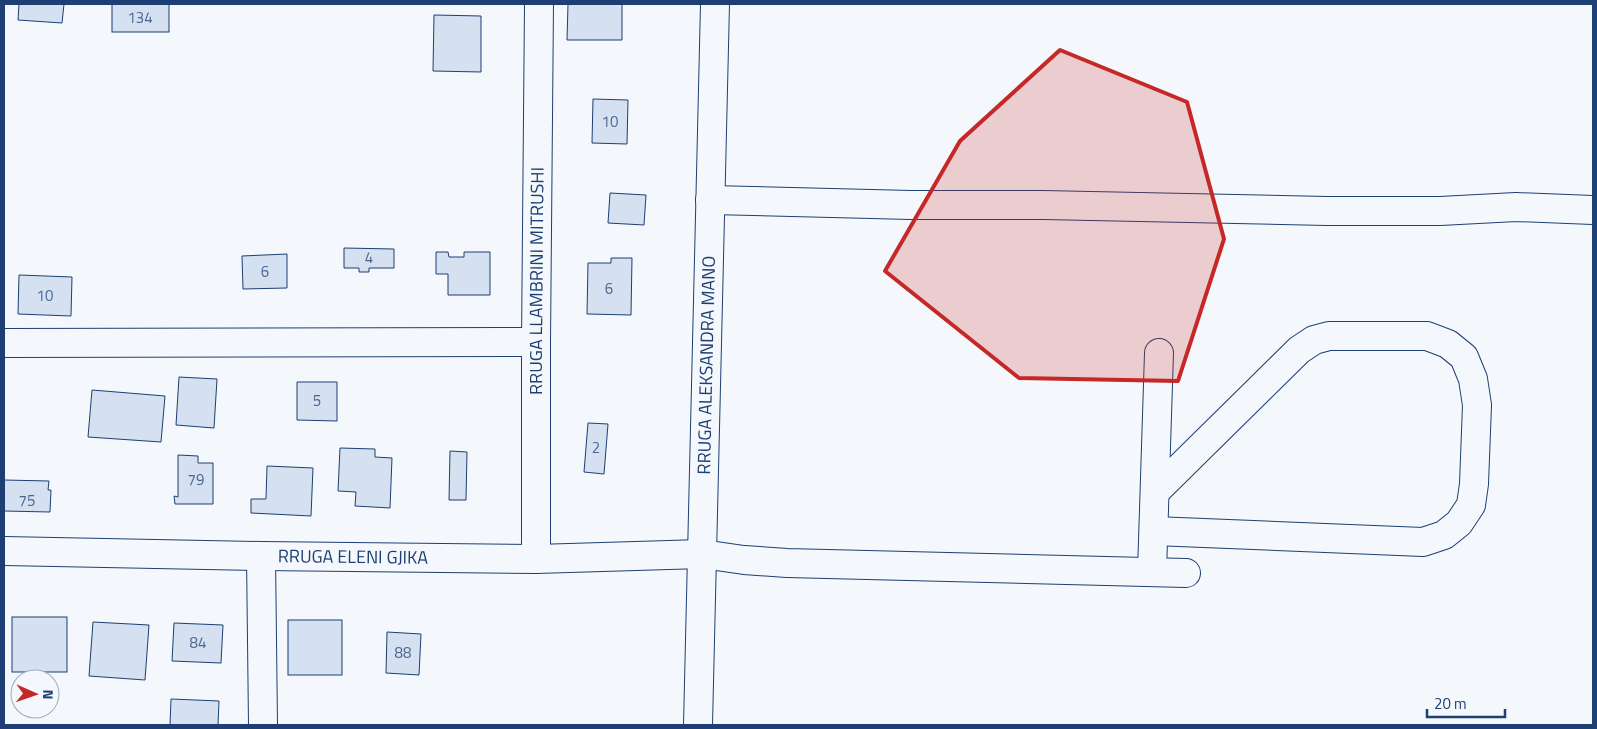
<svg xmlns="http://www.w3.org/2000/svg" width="1597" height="729" font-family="'Titillium Web',sans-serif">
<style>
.building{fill:#d5e0f0;stroke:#1d3f73}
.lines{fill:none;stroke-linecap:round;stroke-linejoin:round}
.minor-casing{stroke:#1d3f73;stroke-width:30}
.minor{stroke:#f4f7fb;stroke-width:28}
.marked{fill:#c62828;fill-opacity:0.2;stroke:#c62828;stroke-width:4;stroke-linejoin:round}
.labels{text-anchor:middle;stroke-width:4;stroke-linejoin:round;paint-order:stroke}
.number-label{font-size:15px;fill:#4b6792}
.street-label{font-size:18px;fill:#1d3f73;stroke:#f4f7fb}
</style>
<rect width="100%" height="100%" fill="#f4f7fb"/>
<g class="building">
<path d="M19,4H64L62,23L18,20Z"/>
<rect x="112" y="4" width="57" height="28"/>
<path d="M568,4H622V40H567Z"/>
<path d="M434,15L481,16V72L433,71Z"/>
<path d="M593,99L628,100L627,144L592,143Z"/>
<path d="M610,193L646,195L644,225L608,223Z"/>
<path d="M344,248L394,249V268H369V272H359V268H344Z"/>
<path d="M436,252H448L449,257H464V252H490V295H448V274H436Z"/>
<path d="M287,254V288L243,289L242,256Z"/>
<path d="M611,258H632L631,315L587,314L588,263H611Z"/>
<path d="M19,275L72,277L71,316L18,314Z"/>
<path d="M179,377L217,379L214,428L176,425Z"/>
<path d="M297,382H337V421L297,420Z"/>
<path d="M92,390L165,396L161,442L88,437Z"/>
<path d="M588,423L608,424L604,474L584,472Z"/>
<path d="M340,448L375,449V457L392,458L390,508L355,506L356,492L338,491Z"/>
<path d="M450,451L467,452L466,500H449Z"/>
<path d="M178,455L198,456V463H213V504H175L174,496L178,497Z"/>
<path d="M267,466L313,468L311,516L251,513V499H266Z"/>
<path d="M4,480L49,481L48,490H51L50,512L4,511Z"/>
<rect x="12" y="617" width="55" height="55"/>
<rect x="288" y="620" width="54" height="55"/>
<path d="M93,622L149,625L145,680L89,676Z"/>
<path d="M174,623L223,625L221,663L172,661Z"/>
<path d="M387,632L421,634L419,675L386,673Z"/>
<path d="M171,699L219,701L218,725H170Z"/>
</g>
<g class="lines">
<g class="minor-casing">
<g id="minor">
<path d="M710,200L911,205H1043L1327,211H1440L1516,207L1593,210"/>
<path d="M4,343L536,342"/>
<path d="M1154,531L1423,542L1444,535L1459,523L1471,505L1474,484L1477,405L1473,379L1464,357L1448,344L1427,336H1329L1314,340L1299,350L1155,492"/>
<path id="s1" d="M4,551L261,556L536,559L702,554L744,560L787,563L1186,573"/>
<path d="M261,556L263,725"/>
<path id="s2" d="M536,559V342L539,4"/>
<path d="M1152,572L1159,353"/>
<path id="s3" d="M698,725L715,4"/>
</g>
</g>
<use href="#minor" class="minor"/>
</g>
<path class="marked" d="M1060,50L1187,102L1224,239L1178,381L1019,378L885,271L960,141Z"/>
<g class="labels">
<g class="number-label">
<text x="140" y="23">134</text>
<text x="610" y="127">10</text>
<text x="369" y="263">4</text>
<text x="265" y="277">6</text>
<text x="609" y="294">6</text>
<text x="45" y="301">10</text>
<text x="317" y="406">5</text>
<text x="596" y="453">2</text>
<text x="196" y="485">79</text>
<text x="27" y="506">75</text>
<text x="198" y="648">84</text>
<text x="403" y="658">88</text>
</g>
<g class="street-label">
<text dy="6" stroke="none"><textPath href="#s2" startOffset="278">RRUGA LLAMBRINI MITRUSHI</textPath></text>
<text dy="6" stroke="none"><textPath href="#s3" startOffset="360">RRUGA ALEKSANDRA MANO</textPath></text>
<text dy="6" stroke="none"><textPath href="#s1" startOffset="349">RRUGA ELENI GJIKA</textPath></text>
</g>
</g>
<rect width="1597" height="729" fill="none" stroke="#1d3f73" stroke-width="10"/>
<g transform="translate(35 694) rotate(92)"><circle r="24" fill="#f4f7fb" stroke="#9eadc5"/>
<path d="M0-4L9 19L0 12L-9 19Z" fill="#c62828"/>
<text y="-8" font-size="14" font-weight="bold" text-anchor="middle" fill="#1d3f73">N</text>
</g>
<path d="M1427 709v8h78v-8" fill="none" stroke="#1d3f73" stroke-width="2.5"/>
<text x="1434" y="709" font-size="15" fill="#1d3f73" stroke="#f4f7fb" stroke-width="4" paint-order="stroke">20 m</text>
</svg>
